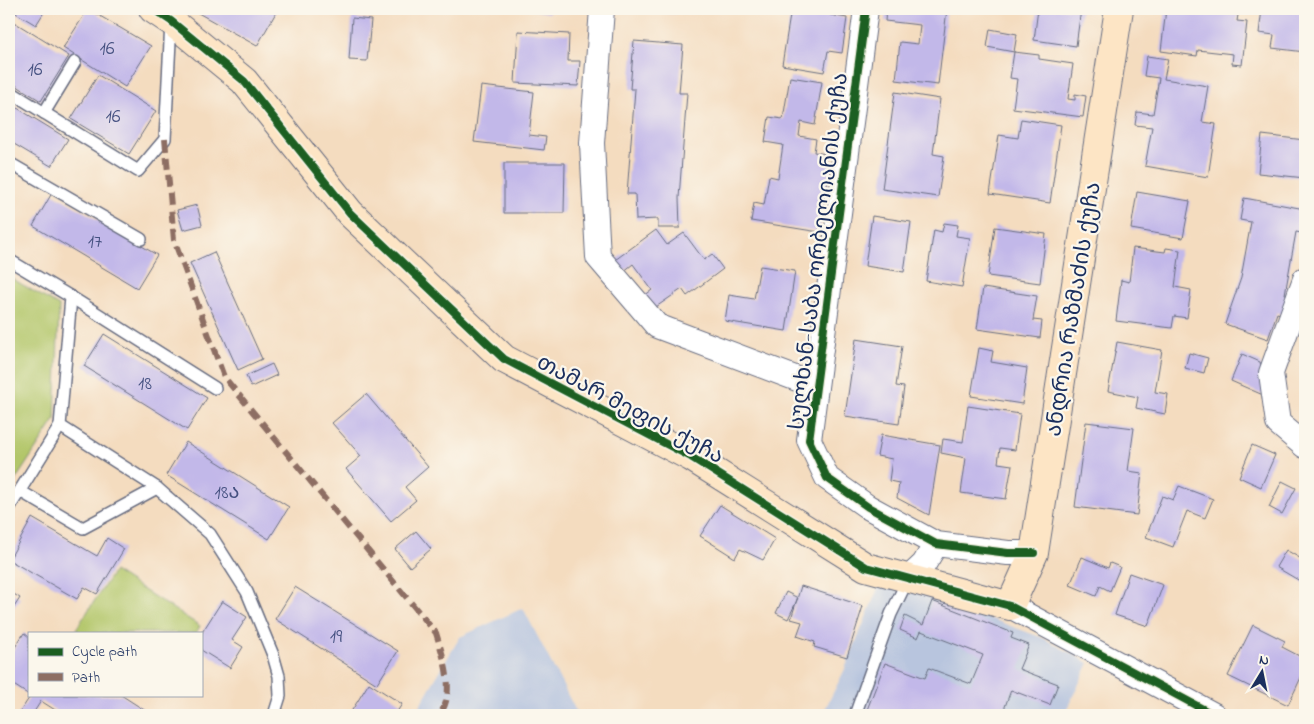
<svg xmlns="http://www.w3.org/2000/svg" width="1314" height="724" font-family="'Indie Flower','Noto Sans Georgian',sans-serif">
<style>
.industrial{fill:#b8c5de}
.green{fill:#b2c669;stroke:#667a64}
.building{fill:#c2b8e9}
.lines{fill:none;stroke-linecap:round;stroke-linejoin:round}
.lane-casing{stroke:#676c80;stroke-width:14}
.street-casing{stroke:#676c80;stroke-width:26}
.secondary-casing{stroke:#676c80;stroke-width:30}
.lane{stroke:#fff;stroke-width:11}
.street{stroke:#fff;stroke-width:24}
.secondary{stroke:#fde5c5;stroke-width:28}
.quiet{stroke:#8d6e63;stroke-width:6;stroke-dasharray:12 6;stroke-linecap:butt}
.cycleway-casing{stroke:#fbf7ec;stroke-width:11}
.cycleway{stroke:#1b5e20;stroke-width:8}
.labels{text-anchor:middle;stroke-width:4.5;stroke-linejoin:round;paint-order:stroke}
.number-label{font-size:20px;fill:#455181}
.street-label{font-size:22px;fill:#1b2f5e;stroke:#fbf7ec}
</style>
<rect width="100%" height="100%" fill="#fbf7ec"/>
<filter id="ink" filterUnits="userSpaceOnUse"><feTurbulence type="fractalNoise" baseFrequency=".02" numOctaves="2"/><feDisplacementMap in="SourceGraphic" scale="10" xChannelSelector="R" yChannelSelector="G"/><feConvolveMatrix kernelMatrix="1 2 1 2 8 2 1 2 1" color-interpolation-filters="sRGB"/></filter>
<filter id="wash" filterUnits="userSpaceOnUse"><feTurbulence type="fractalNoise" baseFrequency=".0096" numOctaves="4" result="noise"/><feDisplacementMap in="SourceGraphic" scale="20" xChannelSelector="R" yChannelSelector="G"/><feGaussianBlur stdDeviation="1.12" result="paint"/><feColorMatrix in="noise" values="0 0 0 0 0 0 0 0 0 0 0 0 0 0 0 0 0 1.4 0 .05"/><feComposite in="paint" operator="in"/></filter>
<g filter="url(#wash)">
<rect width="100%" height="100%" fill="#f4dcbf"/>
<g class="industrial">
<path d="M880,583L925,594L1043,638L1089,663L1064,715H822L844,671Z"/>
<path d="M523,608L578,715H414L460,637Z"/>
</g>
<g class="green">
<path d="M9,277L59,306L55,420L12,485L9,483Z"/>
<path d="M114,571L200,626L196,633H81L76,629Z"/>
</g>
<g id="blocks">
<g class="building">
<path d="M9,9H46L36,25Z"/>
<path d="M88,9L151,46L125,87L63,48Z"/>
<path d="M191,9H278L257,46Z"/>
<path d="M526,9H550L549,13Z"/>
<path d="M640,9H676V14L640,11Z"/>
<path d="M791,9H831L830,15L847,18L842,53L828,51L824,72L782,65Z"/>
<path d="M886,9H947L938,85L896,80L900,42L918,44L920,25L885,21Z"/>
<path d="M1038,9H1081L1076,46L1034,40Z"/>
<path d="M1166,9H1239L1237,21L1247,22L1242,65L1232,64L1233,54L1198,50L1197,56L1161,51Z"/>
<path d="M1262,9H1305V52L1272,48L1274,35L1259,33Z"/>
<path d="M352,18L371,20L367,61L349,60Z"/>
<path d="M9,19L69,56L41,101L9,81Z"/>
<path d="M990,29L1017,34L1014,52L1039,55V59L1073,64L1068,99L1075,100V94L1086,96L1083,117L1013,108L1017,79L1010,78L1014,52L987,47Z"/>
<path d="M518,31L569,34L568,61H580L578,86L515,83Z"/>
<path d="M634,41L683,45L679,93H687L679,198L680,228H658V219L636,220L635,194H627L635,89H630Z"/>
<path d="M1147,56L1168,59L1164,79L1208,86L1202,122L1216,124L1208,177L1145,166L1152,127L1135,125L1137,112L1153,114L1159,78L1144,76Z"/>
<path d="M98,75L156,111L129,154L71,119Z"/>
<path d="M790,77L822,82L815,125L801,122L799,136L816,139L814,152L832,155L819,232L751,221L754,203L764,205L769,176L778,178L783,145L765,142L769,117L783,119Z"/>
<path d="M481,86L534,92L529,135L546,137L544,150L474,142Z"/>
<path d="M895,92L940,99L933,154L944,156L938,197L882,189Z"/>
<path d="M9,103L68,139L51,166L9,141Z"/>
<path d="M1021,119L1061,125L1050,203L990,194L999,135L1018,138Z"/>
<path d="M1262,135L1305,140V178L1258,173Z"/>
<path d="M504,163H565L564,213H504Z"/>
<path d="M1137,192L1190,201L1183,238L1131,229Z"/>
<path d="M52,193L157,255L137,288L33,226Z"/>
<path d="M1244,198L1305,209L1302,233L1296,232L1285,294L1290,295L1284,315L1277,313L1268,339L1225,324L1241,278L1251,222L1240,220Z"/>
<path d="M197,205L202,225L183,230L177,210Z"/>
<path d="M872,216L911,222L904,272L865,266Z"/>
<path d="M944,223L958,225L956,236L970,238L962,287L926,281L934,230L942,232Z"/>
<path d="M995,227L1046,234L1040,283L988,276Z"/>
<path d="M656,230L667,245L684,233L704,260L712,254L723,269L687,296L682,289L653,309L644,296L652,290L633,264L623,272L615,260Z"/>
<path d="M1133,248L1165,252L1166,248L1180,250L1175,287L1191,290L1187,318L1174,316L1172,328L1116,321L1121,280L1129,282Z"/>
<path d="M214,252L262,359L238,370L190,263Z"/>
<path d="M760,266L795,271L786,331L725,321L729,295L754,299Z"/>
<path d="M983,288L1037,296L1033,320L1042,321L1040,338L977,329Z"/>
<path d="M104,334L207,398L187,430L84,366Z"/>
<path d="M856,339L902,346L896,386L904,387L899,424L845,416Z"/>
<path d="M1117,342L1162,350L1155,392L1168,394L1165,414L1136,408L1138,397L1108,391Z"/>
<path d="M979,348L993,351L991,362L1027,368L1022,404L971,396Z"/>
<path d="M1189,353L1208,358L1204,373L1185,368Z"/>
<path d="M1242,354L1260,362L1266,385L1263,395L1231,381Z"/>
<path d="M272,364L277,375L251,387L246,376Z"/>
<path d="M366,394L428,467L405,487L416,500L391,521L346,469L361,456L332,423Z"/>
<path d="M968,406L1020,414L1015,450L1000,448L998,463L1012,465L1006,499L961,493L966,458L941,453L943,439L963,442Z"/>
<path d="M1086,422L1134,428L1128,471L1142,473L1137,515L1075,507Z"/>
<path d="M881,435L940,445L929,515L897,498L899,483L889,481L892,459L877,456Z"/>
<path d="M186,442L289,507L269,539L166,475Z"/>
<path d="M1252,445L1275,455L1261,487L1239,477Z"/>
<path d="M1282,481L1296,488L1282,514L1269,507Z"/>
<path d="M1179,486L1213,499L1205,518L1187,511L1173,547L1146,537L1162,496L1173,500Z"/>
<path d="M720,505L775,539L763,560L740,549L735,558L700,536Z"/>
<path d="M32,518L97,556L107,538L124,549L97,594L84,587L77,599L9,560Z"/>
<path d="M416,531L431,549L410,567L395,549Z"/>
<path d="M1286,550L1305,561V584L1276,567Z"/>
<path d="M1082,557L1108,568L1110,563L1120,567L1110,591L1100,586L1096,596L1070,585Z"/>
<path d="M1129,573L1163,585L1148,626L1115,615Z"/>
<path d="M801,586L863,606L847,657L814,647L815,642L797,636L802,622L791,619Z"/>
<path d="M295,587L398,651L377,684L275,619Z"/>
<path d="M9,591L20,598L9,615Z"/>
<path d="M786,592L798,598L788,619L776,613Z"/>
<path d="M222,601L247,617L232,640L243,647L230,668L201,650V634Z"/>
<path d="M932,601L1013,633L1011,638L1029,645L1019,669L1058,684L1050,705L1011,690L1002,715H865L885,663L925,678L929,668L971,684L983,655L921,631L918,638L900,630L905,616L923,625Z"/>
<path d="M1253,625L1285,641L1282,647L1305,659V669L1288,705L1228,676Z"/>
<path d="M24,633L29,637V695L9,682V664L13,657L10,655Z"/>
<path d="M369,683L402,704L395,715H349Z"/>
<path d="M31,695H121L152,715H63L41,701L32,715H18Z"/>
<path d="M1305,702V714L1301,712Z"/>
</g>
</g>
</g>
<g filter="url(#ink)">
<use href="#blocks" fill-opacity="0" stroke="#676c80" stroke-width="1"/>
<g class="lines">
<g class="lane-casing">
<g id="lane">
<path d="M9,91L138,171L165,139L171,22"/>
<path d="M44,113L75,62"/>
<path d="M9,169L11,164L141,239"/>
<path d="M9,260L71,297L60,426L9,508"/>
<path d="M71,297L215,388"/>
<path d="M60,426L157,488L210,534L247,592L273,655L279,676L280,696L274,715"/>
<path d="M20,491L83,528L157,488"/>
<path d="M855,715L891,614L908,579"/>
</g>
</g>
<g class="street-casing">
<g id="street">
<path d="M602,9L592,143L598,257L657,326L816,386"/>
<path d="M866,9L809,440L827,478L868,507L936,544L1008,553H1034"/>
<path d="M1305,279L1271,373L1278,423L1305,446"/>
<path d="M908,579L924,564L936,544"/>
<path d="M1010,606L1214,715"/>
</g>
</g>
<g class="secondary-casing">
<path id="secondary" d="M153,9L171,21L244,81L350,213L504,359L691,457L866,567L1010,606L1034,553L1119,9"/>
</g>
<use href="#lane" class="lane"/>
<use href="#street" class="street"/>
<use href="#secondary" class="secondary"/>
<path class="quiet" d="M165,139L174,240L224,377L436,633C443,656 457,694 439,715"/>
<g class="cycleway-casing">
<g id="cycleway">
<path d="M153,9L171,21L244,81L350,213L504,359L691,457L866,567L1010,606L1214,715"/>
<path d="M866,9L809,440L827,478L868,507L936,544L1008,553H1034"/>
</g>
</g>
<use href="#cycleway" class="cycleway"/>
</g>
</g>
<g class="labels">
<g class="number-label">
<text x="107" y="54">16</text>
<text x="35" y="75">16</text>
<text x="113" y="122">16</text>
<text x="95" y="247">17</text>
<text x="145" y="389">18</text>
<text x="227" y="498">18ა</text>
<text x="336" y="642">19</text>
</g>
<g class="street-label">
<text transform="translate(817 251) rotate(-83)" y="8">სულხან-საბა ორბელიანის ქუჩა</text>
<text transform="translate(1072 309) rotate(-81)" y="8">ანდრია რაზმაძის ქუჩა</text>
<text transform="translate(631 408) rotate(28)" y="8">თამარ მეფის ქუჩა</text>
</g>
</g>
<rect width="1314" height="724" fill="none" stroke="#fbf7ec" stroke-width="30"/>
<rect x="28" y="632" width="175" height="65" fill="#fbf7ec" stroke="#a1a7b3"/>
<rect x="38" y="648" width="25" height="8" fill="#1b5e20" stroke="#a1a7b3"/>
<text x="72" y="656" font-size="15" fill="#1b2f5e">Cycle path</text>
<rect x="38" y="673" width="25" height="8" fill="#8d6e63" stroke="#a1a7b3"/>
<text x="72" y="682" font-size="15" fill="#1b2f5e">Path</text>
<g transform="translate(1262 672) rotate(10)" stroke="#fbf7ec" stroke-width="4" paint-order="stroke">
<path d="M0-4L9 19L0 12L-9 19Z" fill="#1b2f5e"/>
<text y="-8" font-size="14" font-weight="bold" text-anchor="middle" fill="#1b2f5e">N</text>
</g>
</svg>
